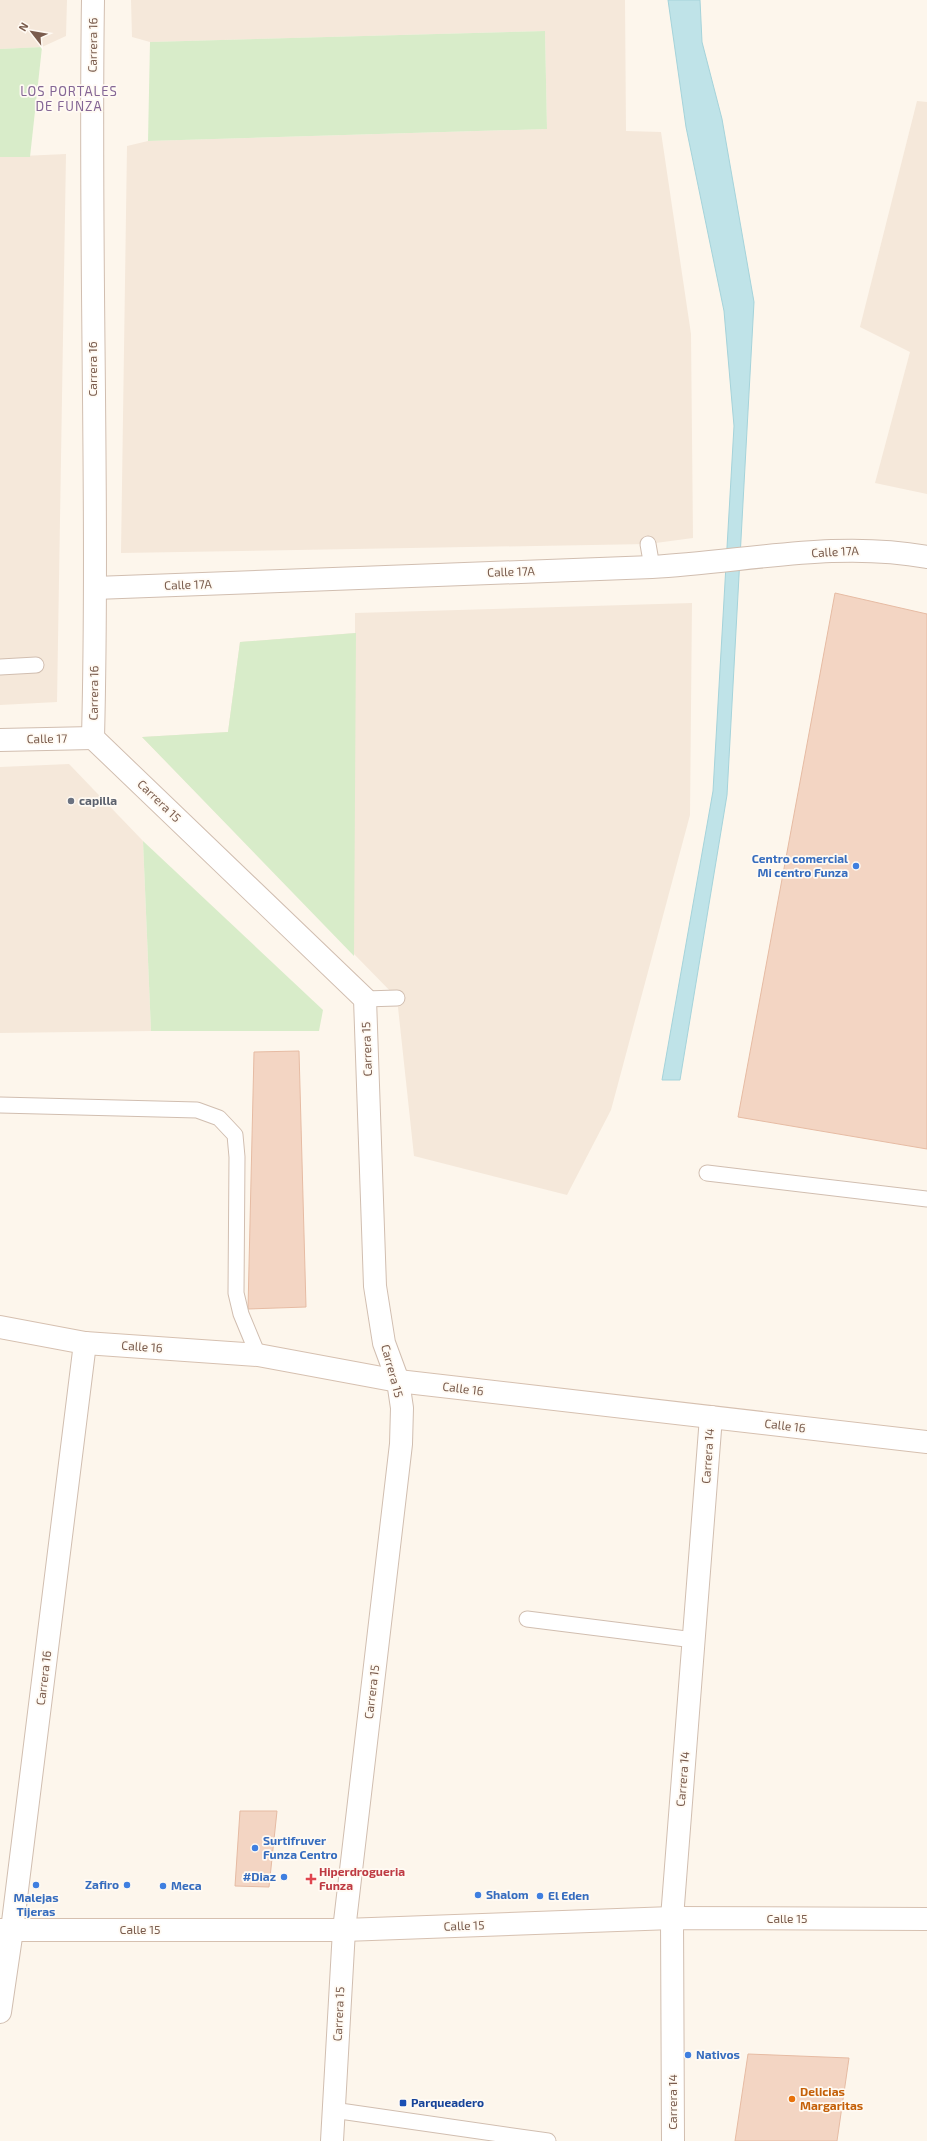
<svg xmlns="http://www.w3.org/2000/svg" width="927" height="2141" font-family="'Exo 2',sans-serif">
<style>
.residential{fill:#f5e8da}
.green{fill:#d8ecc9}
.water{fill:#bfe3e8;stroke:#a5d3da}
.building{fill:#f3d5c3;stroke:#e6bba3}
.lines{fill:none;stroke-linecap:round;stroke-linejoin:round}
.lane-casing{stroke:#d1beb0;stroke-width:17}
.street-casing{stroke:#d1beb0;stroke-width:24}
.secondary-casing{stroke:#d6c0b0;stroke-width:24}
.lane{stroke:#fff;stroke-width:15}
.street{stroke:#fff;stroke-width:22}
.secondary{stroke:#fff;stroke-width:22}
.worship-dot{fill:#6b7280;stroke:#fffaf3;stroke-width:1.5}
.shop-dot{fill:#3f7fe0;stroke:#fffaf3;stroke-width:1.5}
.health-dot{fill:#e0444e;stroke:#fffaf3;stroke-width:1.5}
.food-dot{fill:#e8710a;stroke:#fffaf3;stroke-width:1.5}
.transit-dot{fill:#1a4fb4;stroke:#fffaf3;stroke-width:1.5}
.labels{text-anchor:middle;stroke-width:3.5;stroke-linejoin:round;paint-order:stroke}
.street-label{font-size:12px;fill:#7a5c4d;stroke:#fffaf3}
.worship-label{font-size:12px;font-weight:bold;fill:#5b616d;stroke:#fffaf3;text-anchor:start}
.shop-label{font-size:12px;font-weight:bold;fill:#366cbe;stroke:#fffaf3;text-anchor:start}
.health-label{font-size:12px;font-weight:bold;fill:#be3a42;stroke:#fffaf3;text-anchor:start}
.food-label{font-size:12px;font-weight:bold;fill:#c56008;stroke:#fffaf3;text-anchor:start}
.transit-label{font-size:12px;font-weight:bold;fill:#164399;stroke:#fffaf3;text-anchor:start}
.neighbourhood-label{font-size:13px;letter-spacing:1px;fill:#846695;stroke:#fffaf3}
</style>
<rect width="100%" height="100%" fill="#fdf6ec"/>
<g class="residential">
<path d="M0,0H67L66,36L42,47L0,49Z"/>
<path d="M131,0H625L626,131L661,132L691,334L693,538L648,544L121,553L127,146L148,141L547,129L545,31L150,42L132,37Z"/>
<path d="M917,101L927,102V494L875,483L910,352L860,327Z"/>
<path d="M66,154L57,702L0,705V157Z"/>
<path d="M692,603L690,815L611,1110L567,1195L414,1156L397,998L142,737L228,732L240,642L355,633V613Z"/>
<path d="M69,764L143,841L151,1031L0,1033V767Z"/>
</g>
<g class="green">
<path d="M545,31L547,129L148,141L150,42Z"/>
<path d="M42,47L30,157H0V49Z"/>
<path d="M356,633L354,956L142,737L228,732L240,642Z"/>
<path d="M143,841L323,1010L319,1031H151Z"/>
</g>
<path class="water" d="M668,0H700L702,42L722,119L754,302L727,795L680,1080H662L713,791L734,426L724,311L686,127Z"/>
<g class="building">
<path d="M835,593L927,614V1149L738,1117Z"/>
<path d="M299,1051L306,1307L248,1309L254,1052Z"/>
<path d="M240,1811H277L269,1887L235,1886Z"/>
<path d="M748,2054L849,2058L837,2141H735Z"/>
</g>
<g class="lines">
<g class="lane-casing">
<g id="lane">
<path d="M648,544L652,567"/>
<path d="M0,667L36,665"/>
<path d="M365,999L397,998"/>
<path d="M0,1105L197,1110L219,1118L235,1135L237,1157L236,1293L241,1314L258,1355"/>
<path d="M707,1173L927,1199"/>
<path d="M527,1619L694,1640"/>
<path d="M333,2110L548,2141"/>
</g>
</g>
<g class="street-casing">
<g id="street">
<path d="M95,588L652,567C744,562 836,540 927,557"/>
<path d="M93,738L365,999L375,1286L384,1343L398,1381L402,1408L401,1444L344,1930L332,2141"/>
<path d="M93,738C99,492 89,246 93,0"/>
<path d="M0,740L93,738"/>
<path d="M0,2012L12,1930L85,1343"/>
<path d="M673,2141L672,1918L711,1417"/>
</g>
</g>
<g class="secondary-casing">
<g id="secondary">
<path d="M0,1327L85,1343L258,1355L398,1381L927,1442"/>
<path d="M0,1930H344L672,1918L927,1919"/>
</g>
</g>
<use href="#lane" class="lane"/>
<use href="#street" class="street"/>
<use href="#secondary" class="secondary"/>
</g>
<circle class="worship-dot" cx="71" cy="801" r="4"/>
<g class="shop-dot">
<circle cx="856" cy="866" r="4"/>
<circle cx="255" cy="1848" r="4"/>
<circle cx="284" cy="1877" r="4"/>
<circle cx="36" cy="1885" r="4"/>
<circle cx="127" cy="1885" r="4"/>
<circle cx="163" cy="1886" r="4"/>
<circle cx="478" cy="1895" r="4"/>
<circle cx="540" cy="1896" r="4"/>
<circle cx="688" cy="2055" r="4"/>
</g>
<path class="health-dot" d="M309 1873h4v4h4v4h-4v4h-4v-4h-4v-4h4z"/>
<circle class="food-dot" cx="792" cy="2099" r="4"/>
<rect class="transit-dot" x="399" y="2099" width="8" height="8" rx="2"/>
<g class="labels">
<g class="street-label">
<text transform="translate(93 45) rotate(-89)" y="4">Carrera 16</text>
<text transform="translate(93 369) rotate(-90)" y="4">Carrera 16</text>
<text transform="translate(835 552) rotate(-3)" y="4">Calle 17A</text>
<text transform="translate(511 572) rotate(-2)" y="4">Calle 17A</text>
<text transform="translate(188 585) rotate(-2)" y="4">Calle 17A</text>
<text transform="translate(94 693) rotate(-89)" y="4">Carrera 16</text>
<text transform="translate(47 739) rotate(-1)" y="4">Calle 17</text>
<text transform="translate(159 801) rotate(44)" y="4">Carrera 15</text>
<text transform="translate(367 1049) rotate(-92)" y="4">Carrera 15</text>
<text transform="translate(142 1347) rotate(4)" y="4">Calle 16</text>
<text transform="translate(392 1371) rotate(75)" y="4">Carrera 15</text>
<text transform="translate(463 1389) rotate(7)" y="4">Calle 16</text>
<text transform="translate(785 1426) rotate(7)" y="4">Calle 16</text>
<text transform="translate(708 1456) rotate(-86)" y="4">Carrera 14</text>
<text transform="translate(44 1678) rotate(-83)" y="4">Carrera 16</text>
<text transform="translate(372 1692) rotate(-83)" y="4">Carrera 15</text>
<text transform="translate(683 1779) rotate(-85)" y="4">Carrera 14</text>
<text x="787" y="1923">Calle 15</text>
<text transform="translate(464 1926) rotate(-2)" y="4">Calle 15</text>
<text x="140" y="1934">Calle 15</text>
<text transform="translate(339 2014) rotate(-87)" y="4">Carrera 15</text>
<text transform="translate(673 2102) rotate(-90)" y="4">Carrera 14</text>
</g>
<g class="worship-label">
<text x="79" y="805">capilla</text>
</g>
<g class="shop-label">
<text x="848" y="863" text-anchor="end">Centro comercial<tspan x="848" dy="14">Mi centro Funza</tspan></text>
<text x="263" y="1845">Surtifruver<tspan x="263" dy="14">Funza Centro</tspan></text>
<text x="276" y="1881" text-anchor="end">#Diaz</text>
<text x="119" y="1889" text-anchor="end">Zafiro</text>
<text x="171" y="1890">Meca</text>
<text x="486" y="1899">Shalom</text>
<text x="548" y="1900">El Eden</text>
<text x="36" y="1902" text-anchor="middle">Malejas<tspan x="36" dy="14">Tijeras</tspan></text>
<text x="696" y="2059">Nativos</text>
</g>
<g class="health-label">
<text x="319" y="1876">Hiperdrogueria<tspan x="319" dy="14">Funza</tspan></text>
</g>
<g class="food-label">
<text x="800" y="2096">Delicias<tspan x="800" dy="14">Margaritas</tspan></text>
</g>
<g class="transit-label">
<text x="411" y="2107">Parqueadero</text>
</g>
<g class="neighbourhood-label">
<text x="69" y="96">LOS PORTALES<tspan x="69" dy="15">DE FUNZA</tspan></text>
</g>
</g>
<g transform="translate(32 32) rotate(301)" stroke="#fffaf3" stroke-width="3" paint-order="stroke">
<path d="M0-3L7 15L0 10L-7 15Z" fill="#7a5c4d"/>
<text y="-6" font-size="11" font-weight="bold" text-anchor="middle" fill="#7a5c4d">N</text>
</g>
</svg>
